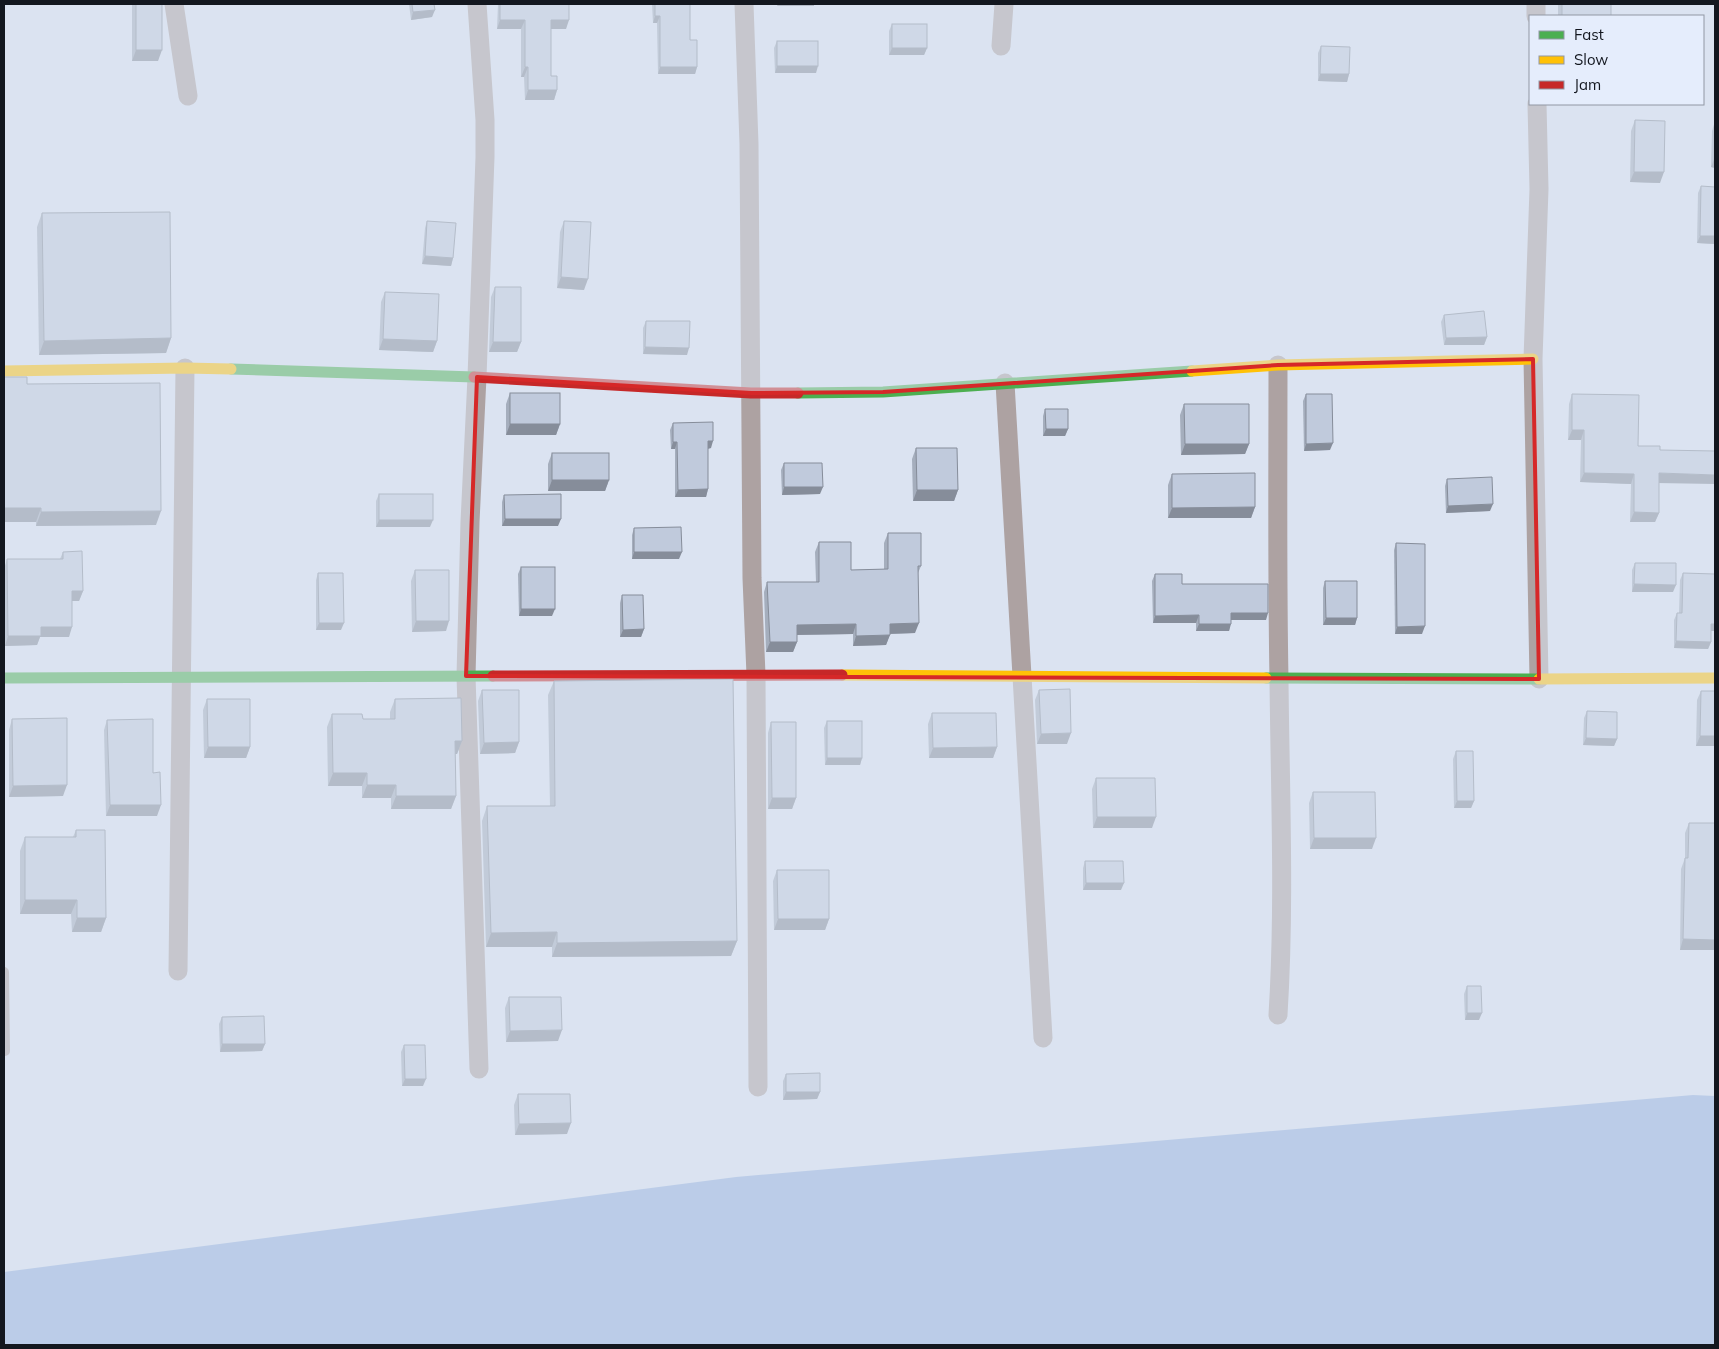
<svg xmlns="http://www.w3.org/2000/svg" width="1719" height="1349" font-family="Mulish,sans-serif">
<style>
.water{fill:#96b0dd}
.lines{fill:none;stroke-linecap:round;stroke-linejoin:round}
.lane{stroke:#ada2a2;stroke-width:10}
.street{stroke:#ada2a2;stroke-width:19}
.fast{stroke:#4caf50;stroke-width:11}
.slow{stroke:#ffc107;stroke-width:11}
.jam{stroke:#c62828;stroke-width:11}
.wall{fill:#a5aebd}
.shaded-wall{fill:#868d9a}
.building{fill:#c0cadc;stroke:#868d9a}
.marked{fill:none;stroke:#d62828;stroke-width:4;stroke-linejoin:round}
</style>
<rect width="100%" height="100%" fill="#dbe3f1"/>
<path class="water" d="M1693,1095L1715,1096V1345H4V1272L736,1177Z"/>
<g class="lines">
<path class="lane" d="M4,972L5,1051"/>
<g class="street">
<path d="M174,4L188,96"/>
<path d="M477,4L485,120V157L477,377L470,522L466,676L479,1069"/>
<path d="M744,4L749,144L752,578L756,675L758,1087"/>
<path d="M1536,4V16"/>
<path d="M1001,46L1004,4"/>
<path d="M1537,104L1539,189L1533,359L1539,679"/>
<path d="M1005,383L1043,1038"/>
<path d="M178,971L185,368"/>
<path d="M1278,1015C1285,903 1280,791 1279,679C1277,574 1278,470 1278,365"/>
</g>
<g class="fast">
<path d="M231,369L474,377"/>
<path d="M798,393L883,392L1192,371"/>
<path d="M4,678L493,676"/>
<path d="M1266,678L1539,679"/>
</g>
<g class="slow">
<path d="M4,371L185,368L231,369"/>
<path d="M1192,371L1278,365L1533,359"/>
<path d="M842,675L1266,678"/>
<path d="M1539,679L1715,678"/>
</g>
<g class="jam">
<path d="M474,377L751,393H798"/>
<path d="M493,676L842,675"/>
</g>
</g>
<g class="wall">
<path d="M132,4H162L158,61H132Z"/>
<path d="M409,4H434L432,17L411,20Z"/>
<path d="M498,4H569L566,29H551V76L557,90L554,100H525L524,77H521V29H497Z"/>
<path d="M652,4H690V40L697,67L695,74H658L657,23H653Z"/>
<rect x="1558" y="4" width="53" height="12"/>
<path d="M892,24L927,48L924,55H889V31Z"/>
<path d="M777,41L816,73H775L774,48Z"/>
<path d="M1321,46L1349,74L1347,82L1318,81V53Z"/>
<path d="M1635,120L1660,183L1630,182L1631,131Z"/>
<path d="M1715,121V168L1711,167L1712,131Z"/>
<path d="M1701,186L1715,244L1697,243L1698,193Z"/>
<path d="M42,213L171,338L166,353L39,355L37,227Z"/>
<path d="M427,221L453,258L451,266L422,264L425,228Z"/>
<path d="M564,221L584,290L557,288L560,232Z"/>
<path d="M495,287L521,342L517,352H489L491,297Z"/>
<path d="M385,292L437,341L433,352L379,350L381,302Z"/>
<path d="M1444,315L1487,337L1484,345H1444L1441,322Z"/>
<path d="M646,321L687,355L643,354V328Z"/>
<path d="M4,377L27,384L156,525L36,526V522H4Z"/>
<path d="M510,393L560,424L556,435H506V404Z"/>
<path d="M1306,394L1330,450L1304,451L1303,401Z"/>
<path d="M1572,394L1638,446L1659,483V513L1655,522H1630L1631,484L1580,482L1581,440H1568L1569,404Z"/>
<path d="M1184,404L1249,444L1245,454L1181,455L1180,415Z"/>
<path d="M1045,409L1068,429L1065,436H1043V416Z"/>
<path d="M673,423L711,448L708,449V489L706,497H675V449H671L670,430Z"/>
<path d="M916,448L958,490L954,501H913L912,459Z"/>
<path d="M552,453L609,480L605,491H548V464Z"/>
<path d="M784,463L820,494L782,495L781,470Z"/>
<path d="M1172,474L1255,507L1251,518H1168V485Z"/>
<path d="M1447,479L1490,511L1446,513L1445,486Z"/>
<path d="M379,494L430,527H376V501Z"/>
<path d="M504,495L558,526H502V502Z"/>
<path d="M634,528L679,559H632V535Z"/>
<path d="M888,533L921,566L918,573L915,633L890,634L886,645L853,646V634L797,635V642L793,652H766L764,592L767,582H816L815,552L819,542L851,570L884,569V543Z"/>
<path d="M1396,543L1422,634H1395L1394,550Z"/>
<path d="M63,552L83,591L79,601H72L69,637H40L37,645L5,646L4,569L7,559H60Z"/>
<path d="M1635,563L1673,592H1632V570Z"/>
<path d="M521,567L552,616H519L518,574Z"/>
<path d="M415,570L446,631L412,632L411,581Z"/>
<path d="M318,573L341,630H316V580Z"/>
<path d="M1683,573L1711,631V642L1708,649L1674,648V620L1677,613H1679L1680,580Z"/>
<path d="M1155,574L1182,584L1266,620H1231L1229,631H1196V623H1153L1152,581Z"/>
<path d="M1325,581L1357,618L1355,625H1323V588Z"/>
<path d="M622,595L644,629L641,637H620V603Z"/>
<path d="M554,681L737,941L731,956L552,957V947H486L482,821L487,806H550L548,695Z"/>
<path d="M482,690L519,742L515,753L480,754L478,701Z"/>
<path d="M1039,690L1067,744H1037L1035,700Z"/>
<path d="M1701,691H1715V746H1696L1697,700Z"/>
<path d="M207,699L250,747L246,758H204L203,710Z"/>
<path d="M395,699L462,741L457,754H455L456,796L451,809H391V798H362V786H328L327,727L332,714L363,719H390V712Z"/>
<path d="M1587,711L1617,739L1614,746L1583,745L1584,718Z"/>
<path d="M932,713L997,747L993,758H929L928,724Z"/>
<path d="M12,719L63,796L9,797V730Z"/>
<path d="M107,720L153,773L157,816H106L104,730Z"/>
<path d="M827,721L862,758L860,765H825L824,728Z"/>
<path d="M771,722L796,798L792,809H768V733Z"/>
<path d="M1456,751L1474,801L1471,808H1454L1453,759Z"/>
<path d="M1096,778L1152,828H1093L1092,789Z"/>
<path d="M1313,792L1372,849H1310L1309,803Z"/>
<path d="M1689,823H1715V950H1680L1681,869L1685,858V833Z"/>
<path d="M76,830L106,918L101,932H72L71,914H20V851L25,837H73Z"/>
<path d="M1085,861L1121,890H1083V868Z"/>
<path d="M777,870L829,919L825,930H774L773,881Z"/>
<path d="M1467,986L1479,1020H1465L1464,994Z"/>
<path d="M509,997L558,1041L506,1042L505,1008Z"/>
<path d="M222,1017L265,1044L262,1051L220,1052L219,1024Z"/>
<path d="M404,1045L423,1086H402L401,1052Z"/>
<path d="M786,1074L820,1092L817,1099L783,1100V1081Z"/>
<path d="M518,1094L567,1134L515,1135L514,1105Z"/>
</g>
<g class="shaded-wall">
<path d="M778,4H814V6H777Z"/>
<path d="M435,10L432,17L411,20L413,12Z"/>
<path d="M655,16H660L657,23H653Z"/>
<path d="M500,20H525L521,29H497Z"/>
<path d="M551,20H569L566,29H548Z"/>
<path d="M892,48H927L924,55H889Z"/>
<path d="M136,50H162L158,61H132Z"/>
<path d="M777,66H818L816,73H775Z"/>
<path d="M525,67H528L524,77H521Z"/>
<path d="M660,67H697L695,74H658Z"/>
<path d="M1320,74H1349L1347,82L1318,81Z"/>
<path d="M528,90H557L554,100H525Z"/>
<path d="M1715,157V168L1711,167Z"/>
<path d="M1634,172H1664L1660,183L1630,182Z"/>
<path d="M1700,236H1715V244L1697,243Z"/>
<path d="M425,256L453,258L451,266L422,264Z"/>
<path d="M561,277L588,279L584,290L557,288Z"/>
<path d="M1487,337L1484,345H1444L1446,338Z"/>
<path d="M171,338L166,353L39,355L44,341Z"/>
<path d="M383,339L437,341L433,352L379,350Z"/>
<path d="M493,342H521L517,352H489Z"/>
<path d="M645,347L689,348L687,355L643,354Z"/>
<path d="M510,424H560L556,435H506Z"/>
<path d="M1046,429H1068L1065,436H1043Z"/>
<path d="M1572,430H1584L1581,440H1568Z"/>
<path d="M708,441H713L711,448L705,449Z"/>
<path d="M673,442H677L675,449H671Z"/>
<path d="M1333,443L1330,450L1304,451L1306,444Z"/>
<path d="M1185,444H1249L1245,454L1181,455Z"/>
<path d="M1584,473L1634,474L1631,484L1580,482Z"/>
<path d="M1659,473L1715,475V484L1656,483Z"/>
<path d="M552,480H609L605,491H548Z"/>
<path d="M784,487H823L820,494L782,495Z"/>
<path d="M708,489L706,497H675L678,490Z"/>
<path d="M917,490H958L954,501H913Z"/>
<path d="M1493,504L1490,511L1446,513L1448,506Z"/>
<path d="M1255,507L1251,518H1168L1172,508Z"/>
<path d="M4,508H41L36,522H4Z"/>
<path d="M161,511L156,525L36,526L41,512Z"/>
<path d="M1634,512L1659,513L1655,522H1630Z"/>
<path d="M505,519H561L558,526H502Z"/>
<path d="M379,520H433L430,527H376Z"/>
<path d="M634,552H682L679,559H632Z"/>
<path d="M1634,584L1676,585L1673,592H1632Z"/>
<path d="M72,591H83L79,601H68Z"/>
<path d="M521,609H555L552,616H519Z"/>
<path d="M1231,613H1268L1266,620H1229Z"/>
<path d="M1199,615L1196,623H1153L1155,616Z"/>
<path d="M1326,618H1357L1355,625H1323Z"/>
<path d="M416,621H449L446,631L412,632Z"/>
<path d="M319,623H344L341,630H316Z"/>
<path d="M919,623L915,633L886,634L890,624Z"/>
<path d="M856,624L853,634L793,635L797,625Z"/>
<path d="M1199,624H1231L1229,631H1196Z"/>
<path d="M1711,624H1715V631H1708Z"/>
<path d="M1425,626L1422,634H1395L1397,627Z"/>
<path d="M41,627H72L69,637H40L37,645L5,646L8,636Z"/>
<path d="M644,629L641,637H620L623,630Z"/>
<path d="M890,635L886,645L853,646L856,636Z"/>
<path d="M1676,641L1711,642L1708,649L1674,648Z"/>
<path d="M770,642H797L793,652H766Z"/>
<path d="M1071,733L1067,744H1037L1041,734Z"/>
<path d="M1700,736H1715V746H1696Z"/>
<path d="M1586,738L1617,739L1614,746L1583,745Z"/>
<path d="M455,741H462L457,754H450Z"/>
<path d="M519,742L515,753L480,754L484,743Z"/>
<path d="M208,747H250L246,758H204Z"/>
<path d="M997,747L993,758H929L933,748Z"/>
<path d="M827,758H862L860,765H825Z"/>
<path d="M333,773H367L362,786H328Z"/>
<path d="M67,785L63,796L9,797L13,786Z"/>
<path d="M367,785H396L391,798H362Z"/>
<path d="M396,796H456L451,809H391Z"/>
<path d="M772,798H796L792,809H768Z"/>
<path d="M1457,801H1474L1471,808H1454Z"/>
<path d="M110,805H161L157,816H106Z"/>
<path d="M1097,817H1156L1152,828H1093Z"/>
<path d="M1314,838H1376L1372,849H1310Z"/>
<path d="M1086,883H1124L1121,890H1083Z"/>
<path d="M25,900H77L71,914H20Z"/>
<path d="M77,918H106L101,932H72Z"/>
<path d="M778,919H829L825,930H774Z"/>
<path d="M557,932L552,947H486L491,933Z"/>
<path d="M1683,939L1715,940V950H1680Z"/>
<path d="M737,941L731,956L552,957L557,943Z"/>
<path d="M1467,1013H1482L1479,1020H1465Z"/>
<path d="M562,1030L558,1041L506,1042L510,1031Z"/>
<path d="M222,1044H265L262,1051L220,1052Z"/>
<path d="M405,1079H426L423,1086H402Z"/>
<path d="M786,1092H820L817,1099L783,1100Z"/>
<path d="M571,1123L567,1134L515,1135L519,1124Z"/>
</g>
<g class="building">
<rect x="136" y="4" width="26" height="46"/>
<path d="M412,4H434L435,10L413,12Z"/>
<path d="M500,4H569V20H551V76H557V90H528V67H525V20H500Z"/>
<path d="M655,4H690V40H697V67H660V16H655Z"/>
<rect x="1562" y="4" width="49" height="12"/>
<rect x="892" y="24" width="35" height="24"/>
<rect x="777" y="41" width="41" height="25"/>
<path d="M1321,46L1350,47L1349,74H1320Z"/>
<path d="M1635,120L1665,121L1664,172H1634Z"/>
<path d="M1701,186L1715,187V236H1700Z"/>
<path d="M170,212L171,338L44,341L42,213Z"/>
<path d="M427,221L456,223L453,258L425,256Z"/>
<path d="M564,221L591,222L588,279L561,277Z"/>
<path d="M495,287H521V342H493Z"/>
<path d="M385,292L439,294L437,341L383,339Z"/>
<path d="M1484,311L1487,337L1446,338L1444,315Z"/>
<path d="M646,321H690L689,348L645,347Z"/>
<path d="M4,377H27V384L160,383L161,511L41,512V508H4Z"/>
<rect x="510" y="393" width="50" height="31"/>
<path d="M1306,394H1332L1333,443L1306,444Z"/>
<path d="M1572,394L1639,395L1638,446H1660V450L1715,451V475L1659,473V513L1634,512V474L1584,473V430H1572Z"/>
<path d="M1184,404H1249V444H1185Z"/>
<path d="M1045,409H1068V429H1046Z"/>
<path d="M713,422V441H708V489L678,490L677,442H673V423Z"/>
<path d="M916,448H957L958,490H917Z"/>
<rect x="552" y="453" width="57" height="27"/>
<path d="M784,463H822L823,487H784Z"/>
<path d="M1255,473V507L1172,508V474Z"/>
<path d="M1492,477L1493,504L1448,506L1447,479Z"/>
<rect x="379" y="494" width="54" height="26"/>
<path d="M561,494V519H505L504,495Z"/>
<path d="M681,527L682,552H634V528Z"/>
<path d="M888,533H921V566H918L919,623L890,624V635L856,636V624L797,625V642H770L767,582H819V542H851V570L888,569Z"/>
<path d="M1396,543L1425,544V626L1397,627Z"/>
<path d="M82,551L83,591H72V627H41V636H8L7,559H63V552Z"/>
<path d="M1635,563H1676V585L1634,584Z"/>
<rect x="521" y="567" width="34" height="42"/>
<path d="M415,570H449V621H416Z"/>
<path d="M318,573H343L344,623H319Z"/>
<path d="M1683,573L1715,574V624H1711V642L1676,641L1677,613H1682Z"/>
<path d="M1155,574H1182V584H1268V613H1231V624H1199V615L1155,616Z"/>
<path d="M1325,581H1357V618H1326Z"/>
<path d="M622,595H643L644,629L623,630Z"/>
<path d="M733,679L737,941L557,943V932L491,933L487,806H555L554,681Z"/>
<path d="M1070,689L1071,733L1041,734L1039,690Z"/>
<path d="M482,690H519V742L484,743Z"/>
<path d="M1701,691H1715V736H1700Z"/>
<path d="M461,698L462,741H455L456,796H396V785H367V773H333L332,714H362L363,719H395V699Z"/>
<path d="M207,699H250V747H208Z"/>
<path d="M1587,711L1617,712V739L1586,738Z"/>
<path d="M932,713H996L997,747L933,748Z"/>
<path d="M67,718V785L13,786L12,719Z"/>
<path d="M153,719V773L160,772L161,805H110L107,720Z"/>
<rect x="827" y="721" width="35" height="37"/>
<path d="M771,722H796V798H772Z"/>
<path d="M1456,751H1473L1474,801H1457Z"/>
<path d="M1096,778H1155L1156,817H1097Z"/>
<path d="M1313,792H1375L1376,838H1314Z"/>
<path d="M1689,823H1715V940L1683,939L1685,858H1688Z"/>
<path d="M76,830H105L106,918H77V900H25V837H76Z"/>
<path d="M1085,861H1123L1124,883H1086Z"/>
<path d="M777,870H829V919H778Z"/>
<path d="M1467,986H1481L1482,1013H1467Z"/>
<path d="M509,997H561L562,1030L510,1031Z"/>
<path d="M264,1016L265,1044H222V1017Z"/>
<path d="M404,1045H425L426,1079H405Z"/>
<path d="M820,1073V1092H786V1074Z"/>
<path d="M518,1094H570L571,1123L519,1124Z"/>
</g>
<path d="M0 0H1719V1349H0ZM1533,359L1539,679L466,676L477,377L751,393L883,392L1278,365Z" fill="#dbe3f1" fill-opacity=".55" fill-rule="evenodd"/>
<path class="marked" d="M1533,359L1539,679L466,676L477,377L751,393L883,392L1278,365Z"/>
<rect width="1719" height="1349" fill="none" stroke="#13171f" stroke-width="10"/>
<rect x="1529" y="15" width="175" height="90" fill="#e5edfc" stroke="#9197a4"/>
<rect x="1539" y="31" width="25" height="8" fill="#4caf50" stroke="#9197a4"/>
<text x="1574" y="40" font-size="15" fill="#13171f">Fast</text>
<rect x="1539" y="56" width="25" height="8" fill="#ffc107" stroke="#9197a4"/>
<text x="1574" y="65" font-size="15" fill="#13171f">Slow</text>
<rect x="1539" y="81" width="25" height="8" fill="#c62828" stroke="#9197a4"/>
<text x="1574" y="90" font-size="15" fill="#13171f">Jam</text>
</svg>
